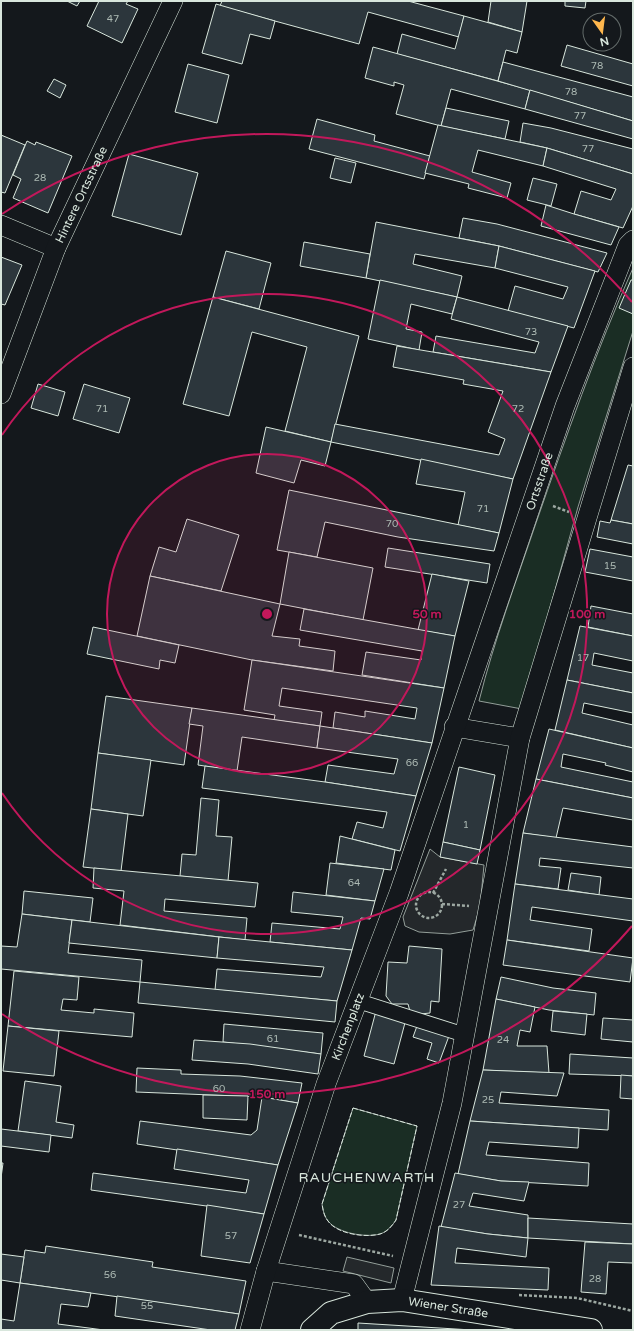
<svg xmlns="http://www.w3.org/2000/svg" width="634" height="1331" font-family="'Varela Round',sans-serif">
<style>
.green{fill:#1a2d24;stroke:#939e99}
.parking{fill:#24282b;stroke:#939e99}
.building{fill:#2c363c;stroke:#d8e6dc}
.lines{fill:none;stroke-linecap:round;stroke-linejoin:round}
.pedestrian-casing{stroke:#d8e6dc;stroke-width:16}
.minor-casing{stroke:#d8e6dc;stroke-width:20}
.secondary-casing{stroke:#d8e6dc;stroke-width:24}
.path{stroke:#9da8a2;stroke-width:2.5;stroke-dasharray:3 2;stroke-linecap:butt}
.pedestrian{stroke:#14181c;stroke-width:14}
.minor{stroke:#14181c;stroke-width:19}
.secondary{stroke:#14181c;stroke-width:22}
.fence{stroke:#d8e6dc;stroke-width:1;stroke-dasharray:5 2;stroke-linecap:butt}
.ring{fill:none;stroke:#c2185b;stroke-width:2}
.labels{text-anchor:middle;stroke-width:3;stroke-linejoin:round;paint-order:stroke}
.number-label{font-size:10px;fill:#adbab4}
.street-label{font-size:12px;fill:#d8e6dc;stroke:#14181c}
.quarter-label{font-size:14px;letter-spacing:1px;fill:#d8e6dc;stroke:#14181c}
.centre{fill:#c2185b;stroke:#14181c;stroke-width:2}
.ring-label{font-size:12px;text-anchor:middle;font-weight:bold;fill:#c2185b;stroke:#14181c;stroke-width:3;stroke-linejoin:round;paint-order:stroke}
</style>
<rect width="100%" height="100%" fill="#14181c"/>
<g class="green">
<path d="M633,268V331L578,507L522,709L479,701C494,641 516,582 536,523C566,437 596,351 633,268Z"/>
<path d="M353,1108L417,1126L396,1220C392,1226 387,1232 380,1234C366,1238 337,1233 328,1221C324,1216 323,1210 322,1204Z"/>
</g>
<g class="parking">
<path d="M430,849L440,857L484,865L480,907L473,930L450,934L419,932L405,926L403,917Z"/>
<path d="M347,1257L394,1268L391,1283L343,1271Z"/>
</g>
<g class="building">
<path d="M67,1H80L77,6Z"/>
<path d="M99,1H128L126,4L138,9L122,43L87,26Z"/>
<path d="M222,1H408L464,16L459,37L368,12L359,44L220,6Z"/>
<path d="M491,1H527L522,32L488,22Z"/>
<path d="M565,1H586L585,8L565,6Z"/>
<path d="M216,4L275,21L270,39L250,34L242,64L202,53Z"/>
<path d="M464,16L522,32L517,53L506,50L498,81L397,54L402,34L455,49Z"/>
<path d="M567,45L633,64V86L561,66Z"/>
<path d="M373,47L530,90L525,109L451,89L441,126L396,114L404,85L394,82V86L365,78Z"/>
<path d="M503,62L633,97V121L498,81Z"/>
<path d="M188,64L229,75L217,123L175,112Z"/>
<path d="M54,79L66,85L60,98L47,91Z"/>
<path d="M530,90L633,121V139L525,109Z"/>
<path d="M446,108L509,121L505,139L441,126Z"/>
<path d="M317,119L375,135L374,141L430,156L424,179L309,149Z"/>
<path d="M523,123L551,128L633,149V174L547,148L520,142Z"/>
<path d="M438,125L547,148L543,166L478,150L472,172L511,183L507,198L468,188L469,184L425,173Z"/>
<path d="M1,135L25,145L5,193L1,192Z"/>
<path d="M27,141L35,145L36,142L72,156L48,213L13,198L21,179L13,175Z"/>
<path d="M547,148L633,174V206L623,228L574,214L581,191L611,200L616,189L543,166Z"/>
<path d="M129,154L198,173L181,235L112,216Z"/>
<path d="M335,158L356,163L351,183L330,178Z"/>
<path d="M533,178L557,184L551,206L527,200Z"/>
<path d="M546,205L574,214L619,227L611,245L541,226Z"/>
<path d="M463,218L497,224L607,253L598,272L499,246L459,238Z"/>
<path d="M376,222L499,246L495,268L415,254L413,264L462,276L457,297L366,278Z"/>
<path d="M304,242L370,254L366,278L300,266Z"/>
<path d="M499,246L595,271L574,328L508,311L515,286L563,299L568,287L495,268Z"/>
<path d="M226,251L271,263L259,309L213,297Z"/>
<path d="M1,257L22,265L5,305L1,304Z"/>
<path d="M380,280L457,297L452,314L411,304L406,329L422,332L419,350L368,339Z"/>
<path d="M631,280H633V314L619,308Z"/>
<path d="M213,297L359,336L331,442L285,431L307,347L252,332L229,416L183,404Z"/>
<path d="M457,297L568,326L551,372L433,352L436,336L535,353L539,342L451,319Z"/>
<path d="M397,346L551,372L513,479L331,442L335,424L499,455L505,439L488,432L503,391L463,384L464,380L393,367Z"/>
<path d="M38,384L65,392L58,416L31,408Z"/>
<path d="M84,384L130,398L119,433L73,419Z"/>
<path d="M266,427L331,442L325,466L301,460L294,483L256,473Z"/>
<path d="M421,459L513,479L499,533L458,525L465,492L416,484Z"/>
<path d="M628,465L633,466V524L611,520Z"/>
<path d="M289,490L499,533L494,551L398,537L325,522L317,557L277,550Z"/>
<path d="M187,519L239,535L221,591L150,576L159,547L176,552Z"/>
<path d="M611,520L633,524V544L597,537L600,521L610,523Z"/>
<path d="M388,548L490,564L487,583L385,567Z"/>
<path d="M590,549L633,557V581L585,572Z"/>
<path d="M289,552L373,568L363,620L280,604Z"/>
<path d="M432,574L469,581L455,636L418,630Z"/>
<path d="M150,576L280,604L272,636L300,639L299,646L335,651L333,671L252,660L137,636Z"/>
<path d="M591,606L633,614V636L588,627Z"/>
<path d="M304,609L455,636L444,688L362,675L366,652L421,660L422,651L300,630Z"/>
<path d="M580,626L633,636V661L594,653L592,665L633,673V693L567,680Z"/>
<path d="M93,627L179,645L175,663L160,660L159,669L87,654Z"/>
<path d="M252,660L444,688L432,743L333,728L335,712L365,717V711L415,719L417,708L282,688L279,706L322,712L320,726L274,720L275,715L244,710Z"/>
<path d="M567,680L633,693V713L584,703L582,713L633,725V748L555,730Z"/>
<path d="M106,696L192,708L184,765L98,753Z"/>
<path d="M192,708L320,726L317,748L242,737L237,771L198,765L203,726L189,724Z"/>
<path d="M320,726L432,743L416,796L325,782L328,765L394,774L398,759L317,748Z"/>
<path d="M549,729L633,748V772L605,765L606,763L563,754L561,767L633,782V798L536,779Z"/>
<path d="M98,753L151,760L143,816L91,809Z"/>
<path d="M205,766L325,782L416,796L400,851L352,839L357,822L383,828L387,812L202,788Z"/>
<path d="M459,767L495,775L480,850L443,842Z"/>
<path d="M536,779L633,798V820L563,808L556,838L523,833Z"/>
<path d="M201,798L219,800L216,836L232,837L228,881L180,876L182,854L196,855Z"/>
<path d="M91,809L128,814L121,871L83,867Z"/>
<path d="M523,833L633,847V868L540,858L539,866L561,868L558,889L515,884Z"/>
<path d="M340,836L395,850L391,870L336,863Z"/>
<path d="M443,842L480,850L477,864L440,857Z"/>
<path d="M330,863L384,869L375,901L326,895Z"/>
<path d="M94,868L258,883L255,907L165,899L164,911L247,918L245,940L120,925L124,891L93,888Z"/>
<path d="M571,873L601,877L599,895L568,890Z"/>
<path d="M515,884L633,899V921L532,907L530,920L592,929L589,951L507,940Z"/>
<path d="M24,891L93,898L90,922L22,914Z"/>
<path d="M293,892L375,901L370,919L361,918L352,950L270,942L272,923L340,929L343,917L291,912Z"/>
<path d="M22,914L72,920L68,953L142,960L140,982L1,969V946L17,947Z"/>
<path d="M72,920L219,937L217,958L69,943Z"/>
<path d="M219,937L352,950L337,1001L215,990L217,969L321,977L324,967L217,958Z"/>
<path d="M507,940L633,958L630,982L503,965Z"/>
<path d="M409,946L442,949L439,1002L431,1001L430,1013L411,1015L408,1004H392L386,996L388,962L407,963Z"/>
<path d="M14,971L79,977L77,1000L63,999L61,1010L94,1013V1009L134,1013L132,1037L8,1026Z"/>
<path d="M501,977L553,988L596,993L594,1015L549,1010L496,999Z"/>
<path d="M140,982L337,1001L335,1022L138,1003Z"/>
<path d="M496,999L535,1007L530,1032L520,1030L517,1046H547L549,1073L483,1070Z"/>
<path d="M376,1011L406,1019L394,1064L364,1056Z"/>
<path d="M553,1011L587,1014L585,1035L551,1031Z"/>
<path d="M603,1018L633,1020V1042L601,1039Z"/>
<path d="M224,1024L323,1033L321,1054L223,1042Z"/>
<path d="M8,1026L59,1031L54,1076L3,1071Z"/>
<path d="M417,1026L449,1036L439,1063L427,1059L432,1043L413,1037Z"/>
<path d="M194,1040L250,1044L321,1054L318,1074L248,1064L192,1060Z"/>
<path d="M570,1054L633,1058V1076L569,1074Z"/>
<path d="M137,1068L181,1070V1074L240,1076L302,1083L298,1103L262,1097L136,1092Z"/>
<path d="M483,1070L564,1073L557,1096L501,1092L499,1103L609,1110L608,1130L470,1121Z"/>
<path d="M621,1075L633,1076V1099L620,1098Z"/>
<path d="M25,1081L61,1086L56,1122L74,1125L72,1138L18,1131Z"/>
<path d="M203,1095L248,1096L247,1120L203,1118Z"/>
<path d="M262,1097L298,1103L278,1165L137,1144L140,1121L251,1135L257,1130Z"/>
<path d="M470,1121L579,1128L578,1148L489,1142L486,1155L589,1163L588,1186L501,1181L458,1174Z"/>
<path d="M1,1129L51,1135L49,1152L1,1146Z"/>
<path d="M177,1149L278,1165L264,1214L91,1190L93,1173L246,1193L249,1180L174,1169Z"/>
<path d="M1,1163H3L1,1178Z"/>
<path d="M455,1173L501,1181L529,1182L524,1201L473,1193L469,1206L528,1215V1238L488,1234L441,1227Z"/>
<path d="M207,1205L264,1214L250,1263L201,1256Z"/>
<path d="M528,1218L633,1224V1244L528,1238Z"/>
<path d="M439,1226L488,1234L528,1238L526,1257L457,1248L455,1263L549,1268L548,1290L431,1285Z"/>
<path d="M585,1242L633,1244V1263L608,1262L606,1294L581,1292Z"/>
<path d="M46,1246L153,1262L152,1267L246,1281L239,1314L20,1283L25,1250L45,1253Z"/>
<path d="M1,1254L24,1257L20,1283L1,1280Z"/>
<path d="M20,1283L91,1293L88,1307L61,1304L58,1324L104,1330H1V1319L14,1321Z"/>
<path d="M117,1296L239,1314L235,1330H211L115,1316Z"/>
<path d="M358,1323L472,1330H358Z"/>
</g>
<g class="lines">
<g class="pedestrian-casing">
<path id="pedestrian" d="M358,1001L465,1035"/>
</g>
<g class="minor-casing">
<g id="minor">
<path d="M1,225L56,248"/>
<path id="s1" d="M1,394L56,248L173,1"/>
<path d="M454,727L520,738"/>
<path d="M266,1271L354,1284L367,1302"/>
<path d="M402,1300L452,1103L520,738L633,367"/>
<path id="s2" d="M250,1330L266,1271L326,1084L399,893L565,406L628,245L633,240"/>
</g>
</g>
<g class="secondary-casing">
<g id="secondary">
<path id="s3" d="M312,1330L331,1313L367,1302L402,1300L591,1330"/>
</g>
</g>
<g class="path">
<path d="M553,506L569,512"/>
<circle cx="429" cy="905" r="13"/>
<path d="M433,893L446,869"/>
<path d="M442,904L469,906"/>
<path d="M299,1235L393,1256"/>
<path d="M519,1295L577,1298L633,1311"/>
</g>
<use href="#pedestrian" class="pedestrian"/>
<use href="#minor" class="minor"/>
<use href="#secondary" class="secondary"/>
<path class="fence" d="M353,1108L417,1126L396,1220C392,1226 387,1232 380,1234C365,1238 337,1234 328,1221C324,1216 323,1210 322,1204Z"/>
</g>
<circle cx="267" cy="614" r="160" fill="#c2185b" fill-opacity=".12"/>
<g class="ring">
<circle cx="267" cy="614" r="160"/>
<path d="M2 435A320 320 0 1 1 2 793"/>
<path d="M632 926A480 480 0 0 1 2 1014M2 214A480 480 0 0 1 632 302"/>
</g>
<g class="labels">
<g class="number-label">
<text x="113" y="22">47</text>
<text x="597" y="69">78</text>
<text x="571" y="95">78</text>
<text x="580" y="119">77</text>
<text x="588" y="152">77</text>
<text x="40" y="181">28</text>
<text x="531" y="335">73</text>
<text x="102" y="412">71</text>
<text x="518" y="412">72</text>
<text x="483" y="512">71</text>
<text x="392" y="527">70</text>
<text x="610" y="569">15</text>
<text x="583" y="661">17</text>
<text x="412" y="766">66</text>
<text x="466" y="828">1</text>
<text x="354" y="886">64</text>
<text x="273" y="1042">61</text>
<text x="503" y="1043">24</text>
<text x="219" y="1092">60</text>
<text x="488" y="1103">25</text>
<text x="459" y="1208">27</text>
<text x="231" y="1239">57</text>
<text x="110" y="1278">56</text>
<text x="595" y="1282">28</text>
<text x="147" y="1309">55</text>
</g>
<g class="street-label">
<text dy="4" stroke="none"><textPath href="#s1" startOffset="215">Hintere Ortsstraße</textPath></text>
<text dy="4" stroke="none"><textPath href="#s2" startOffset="897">Ortsstraße</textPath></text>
<text dy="4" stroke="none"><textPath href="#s2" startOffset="319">Kirchenplatz</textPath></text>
<text dy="4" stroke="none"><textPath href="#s3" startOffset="145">Wiener Straße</textPath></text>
</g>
<g class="quarter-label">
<text x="367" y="1182">RAUCHENWARTH</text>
</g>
</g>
<circle cx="267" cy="614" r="6" class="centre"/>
<g class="ring-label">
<text x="427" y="618">50 m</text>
<text x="587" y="618">100 m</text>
<text x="267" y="1098">150 m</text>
</g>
<rect width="634" height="1331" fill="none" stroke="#d8e6dc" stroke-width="4"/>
<g transform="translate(602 32) rotate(166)"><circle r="19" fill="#14181c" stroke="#626a69"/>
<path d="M0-3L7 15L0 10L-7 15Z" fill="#ffb74d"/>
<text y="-6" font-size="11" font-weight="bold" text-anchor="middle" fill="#d8e6dc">N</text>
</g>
</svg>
